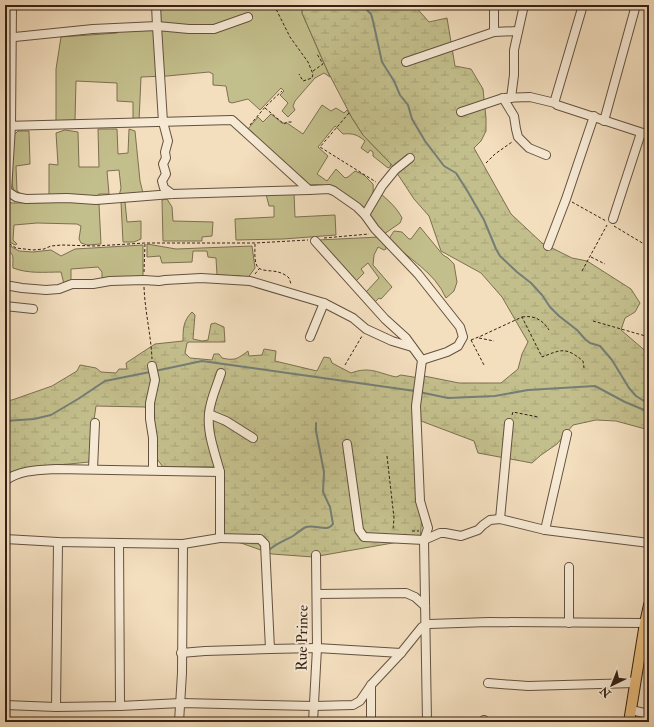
<svg xmlns="http://www.w3.org/2000/svg" width="654" height="727" font-family="'IM FELL Double Pica',serif">
<style>
.green{fill:#c3bf8c;stroke:#7c7050}
.wetland{fill:url(#wetland-marsh);stroke:#7c7050}
.lines{fill:none;stroke-linecap:round;stroke-linejoin:round}
.stream{stroke:#747e76;stroke-width:2}
.minor-casing{stroke:#65513f;stroke-width:10}
.major-casing{stroke:#362215;stroke-width:12}
.path{stroke:#362215;stroke-width:1;stroke-dasharray:3 2;stroke-linecap:butt}
.minor{stroke:#f7ead5;stroke-width:8}
.major{stroke:#eabf7f;stroke-width:10}
.labels{text-anchor:middle;stroke-width:4;stroke-linejoin:round;paint-order:stroke}
.street-label{font-size:15px;fill:#362215;stroke:#f7ead5}
</style>
<defs>
<pattern id="wetland-marsh" width="20" height="14" patternUnits="userSpaceOnUse"><rect width="20" height="14" fill="#c3bf8c"/><path d="M1 5h8M5 5V1M11 12h8M15 12V8" fill="none" stroke="#a8a478"/></pattern>
</defs>
<rect width="100%" height="100%" fill="#f3debe"/>
<filter id="stains"><feTurbulence type="fractalNoise" baseFrequency=".005" numOctaves="4"/><feColorMatrix values="0 0 0 0 .2 0 0 0 0 .09 0 0 0 0 .02 0 0 0 .5 -.17"/></filter>
<radialGradient id="worn" r=".72"><stop offset=".6" stop-color="#630" stop-opacity="0"/><stop offset="1" stop-color="#630" stop-opacity=".3"/></radialGradient>
<g class="green">
<path d="M160,5H303L302,13L330,77L324,73L315,78L295,101L293,106L295,110L288,117L282,111L288,103L280,95L284,91L281,88L260,110L248,99L232,103L229,102L226,86L213,85V74L209,72L167,76L141,77L139,121H133V102L117,101V83L76,81L75,120L56,123V69L61,37L117,33L121,29L154,27L159,19Z"/>
<path d="M322,105L331,111L336,108L344,113L347,110L363,135L391,164L390,167L388,168L373,156V152L370,150L368,153L361,148L365,141C358,135 353,133 343,134L335,126L318,147L328,156L317,174L327,181L336,169L345,178L348,177L355,171L364,175L373,184C374,193 372,204 364,209C349,196 331,182 310,185L248,129L258,117L263,122L271,114L282,123H287L303,134Z"/>
<path d="M98,129H117L118,154L128,153L129,129L135,131L140,181L143,193L119,196L121,188L119,170L107,171L109,194H99L96,198L32,197L14,193L12,183L13,136L18,131H29L30,164L16,166L17,191L23,195H49V164L58,165L56,133L65,130L78,132L79,167H99Z"/>
<path d="M294,193L295,217L335,215L336,235L283,239L236,240L235,219L274,217V206H269L266,194Z"/>
<path d="M381,194C389,201 397,208 402,218L400,223L384,234L369,217L373,206Z"/>
<path d="M167,199L172,207L173,221L213,222L212,236L202,237V241H163L162,200Z"/>
<path d="M5,201L12,203L83,202L99,204L101,244L87,245L81,243L79,239L81,226L77,224L37,223L14,225L13,240L17,244L15,245L5,239Z"/>
<path d="M121,202H125L127,222L141,221V239L134,242H123Z"/>
<path d="M420,227L443,255L448,258L454,264L457,282L454,291L446,298C434,271 409,260 390,240V237L394,231L402,232L409,239H411Z"/>
<path d="M379,237L386,246V249L384,250L378,247L374,255L373,265L392,287L381,299L379,298L375,302L366,292L379,278L368,263L361,269L364,273L356,281L318,240Z"/>
<path d="M5,243L19,251L33,252L51,250L61,256L75,249L143,245V278L102,282V272L98,267L71,269V282L64,284L61,272C44,272 29,274 13,268C12,260 16,252 5,251Z"/>
<path d="M147,244L176,249L252,246L255,268L247,279L241,276L217,275L216,258L208,257L207,251H193L192,262L162,263L160,256L147,257Z"/>
</g>
<g class="wetland">
<path d="M303,5H414L429,22L447,18L455,66L471,69L483,89L486,118V131L481,141L474,148L511,214L542,243L572,258L587,261L631,289L640,303L635,312L625,318L621,330L649,354V430L616,421L596,420L573,425L557,444L541,455L532,463L478,453L474,441L421,421L420,400L424,376L459,383H501L518,369L522,354L528,342L502,297L481,273L441,251L429,216L414,199L391,164L363,135L352,118L328,72L302,13Z"/>
<path d="M192,312L195,315L193,339L202,341L208,340L211,324L215,323L224,327L225,342H189L187,343L185,353L190,358L212,360L214,354H219L222,358C235,361 237,359 248,351L249,356L262,355L264,349L276,351L275,361L317,371L324,357L330,358L332,363L351,373C370,366 378,373 396,377L401,375L419,378L422,514L420,542L404,541L313,557L272,554L241,543L226,540L224,534L223,467H163L154,455L155,427L145,407L96,406L94,420L89,462L39,467L5,473V401L12,400L52,386L77,371L80,365L96,368L101,372L116,373L119,369H127L126,363L155,344L183,341C183,329 183,321 192,312Z"/>
</g>
<g class="lines">
<g class="stream">
<path d="M362,5L371,14L373,21L382,62L394,81L400,95L408,105L412,119L425,141L444,166L456,173L468,192L484,220L496,249L500,256L517,272L531,283L542,295L550,307L559,316L577,330L585,339L590,343L600,346L612,360L629,388L636,396L649,404"/>
<path d="M155,371L202,361L415,391"/>
<path d="M419,392L448,398L495,396L528,390L595,386L625,402L649,412"/>
<path d="M5,421L34,419L51,415L78,399L105,381L150,372"/>
<path d="M268,551C275,544 284,541 293,536C297,533 302,529 306,527C316,524 327,533 333,524L330,507L323,492L324,472L316,431V423"/>
</g>
<g class="minor-casing">
<g id="minor">
<path d="M156,5L157,26L163,122L168,141L165,152L166,158L163,164L166,174L162,181L164,188L172,194"/>
<path d="M494,5V32"/>
<path d="M5,38L93,29L157,26L189,29H214L248,17"/>
<path d="M406,62L494,32L518,31"/>
<path d="M503,98L514,116L516,129L518,137L529,148L546,155"/>
<path d="M511,98L514,75V50L524,5"/>
<path d="M555,103V100L583,5"/>
<path d="M461,112L503,98L530,97L555,103L557,105L649,135"/>
<path d="M604,121L636,5"/>
<path d="M5,126L232,120L309,190L329,189L334,191L357,207L365,215L375,229L418,274L460,327L463,337L458,346L447,352L422,360"/>
<path d="M7,191L16,197L26,199L67,198L96,200L172,194L309,190"/>
<path d="M5,198L7,191L11,126L12,5"/>
<path d="M365,215L382,186L395,170L410,158"/>
<path d="M613,219L641,133"/>
<path d="M315,241L385,319L406,338L422,360L416,406L420,501L428,528L424,540L427,722"/>
<path d="M548,246L566,199L594,116"/>
<path d="M5,285L22,288L46,290L59,289L72,284H93L110,281L144,280L159,281L165,280L201,278L250,281L324,303L353,318L366,329L392,341L412,347"/>
<path d="M5,306L33,309"/>
<path d="M310,337L324,303"/>
<path d="M152,366L155,380L150,403V419L153,438V470"/>
<path d="M209,414L226,421L253,438"/>
<path d="M347,444L359,530L364,537L424,540L440,533H445L461,536L478,530L483,525L490,520L500,519L545,530L649,543"/>
<path d="M93,469L95,423"/>
<path d="M220,472C215,453 207,433 209,414C210,400 217,386 221,373"/>
<path d="M5,481C19,470 39,470 56,469L220,472V538L260,539L265,544L270,649L317,648L401,653"/>
<path d="M500,519L509,423"/>
<path d="M545,530L567,434"/>
<path d="M5,539L58,542L183,544L220,538"/>
<path d="M119,543L120,706"/>
<path d="M317,594L406,593L415,597L425,606"/>
<path d="M569,623V567"/>
<path d="M181,653L205,651L270,649"/>
<path d="M639,657H649"/>
<path d="M488,683L528,686L635,683"/>
<path d="M371,685V722"/>
<path d="M5,705L56,707L120,706L181,703L314,706L353,705L360,701L371,685L401,653L422,627L429,624L489,622L645,623"/>
<path d="M56,707L58,542"/>
<path d="M631,710L649,714"/>
<path d="M484,720V722"/>
<path d="M179,722L182,673L183,544"/>
<path d="M313,722L317,648L316,555"/>
</g>
</g>
<g class="major-casing">
<path id="major" d="M629,722L645,623L649,605"/>
</g>
<g class="path">
<path d="M274,5L290,37L308,62L313,74L312,78L303,81L299,74"/>
<path d="M313,71L323,64L317,54"/>
<path d="M265,108L284,124L287,122H292"/>
<path d="M349,113L320,147L376,182"/>
<path d="M250,125L266,106L282,91"/>
<path d="M486,163L495,154L512,142"/>
<path d="M572,202L606,221"/>
<path d="M614,226L649,247"/>
<path d="M324,238L369,234"/>
<path d="M5,241L16,248L33,250L44,249L51,246L62,245L95,246L145,243H255L308,240"/>
<path d="M255,244C255,251 254,260 257,266C260,272 272,270 278,272C282,273 286,275 289,278L291,284"/>
<path d="M591,257L605,264"/>
<path d="M582,271L607,225"/>
<path d="M144,272L145,243"/>
<path d="M255,274L259,269"/>
<path d="M144,287C145,312 151,335 152,359"/>
<path d="M522,317C534,315 543,320 549,330"/>
<path d="M593,321L649,337"/>
<path d="M479,338L494,341"/>
<path d="M471,340L481,336L522,317L542,357C562,349 566,347 583,361L584,368"/>
<path d="M471,340L484,365"/>
<path d="M345,365L362,336"/>
<path d="M512,415L513,412L538,417"/>
<path d="M387,456L394,518L393,530"/>
<path d="M412,531H419"/>
</g>
<use href="#minor" class="minor"/>
<use href="#major" class="major"/>
</g>
<g class="labels">
<g class="street-label">
<text transform="translate(302 638) rotate(-89)" y="5">Rue Prince</text>
</g>
</g>
<rect width="654" height="727" fill="none" stroke="#f3debe" stroke-width="20"/>
<rect x="6" y="6" width="642" height="715" fill="none" stroke="#362215" stroke-width="2"/>
<rect x="10" y="10" width="634" height="707" fill="none" stroke="#362215"/>
<g transform="translate(612 685) rotate(223)" stroke="#f7ead5" stroke-width="3" paint-order="stroke">
<path d="M0-3L7 15L0 10L-7 15Z" fill="#362215"/>
<text y="-6" font-size="11" font-weight="bold" text-anchor="middle" fill="#362215">N</text>
</g>
<rect width="100%" height="100%" filter="url(#stains)"/>
<rect width="100%" height="100%" fill="url(#worn)"/>
</svg>
